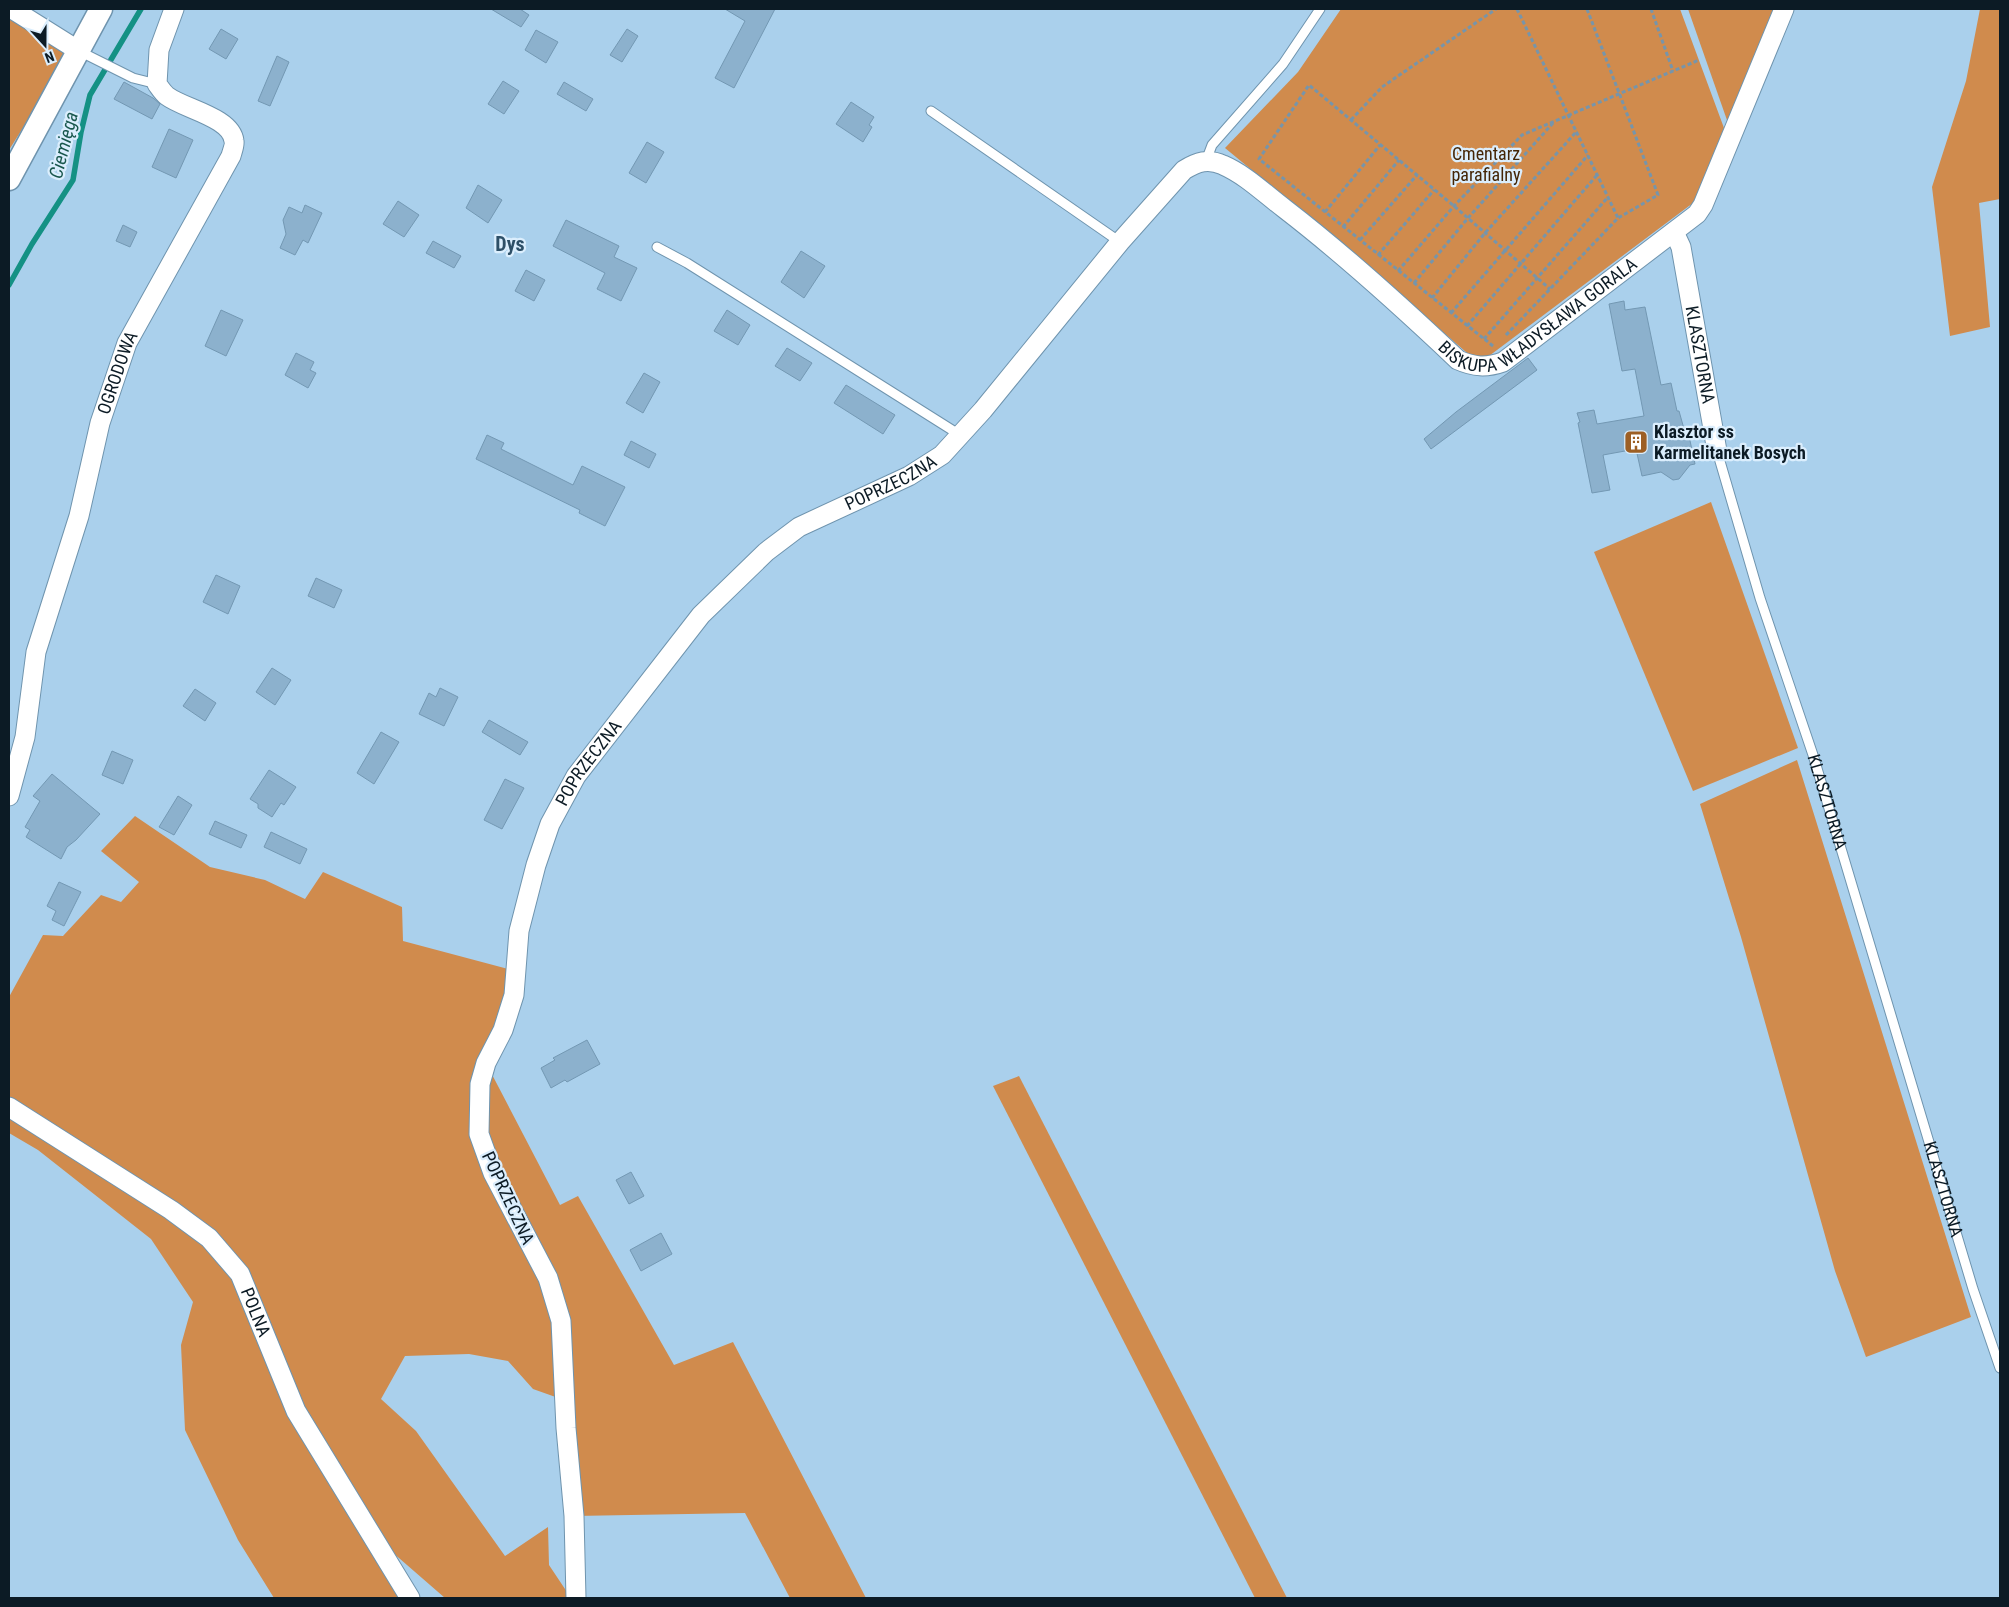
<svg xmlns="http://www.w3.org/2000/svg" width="2009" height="1607" font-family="'Roboto Condensed',sans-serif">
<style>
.green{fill:#d08b4d}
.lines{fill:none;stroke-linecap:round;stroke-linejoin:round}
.stream{stroke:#149184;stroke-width:5.5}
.building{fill:#8cb1cd;stroke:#7398b3}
.service-casing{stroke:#6f94ae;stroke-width:11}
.minor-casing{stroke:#6f94ae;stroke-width:21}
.tertiary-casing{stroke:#6f94ae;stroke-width:25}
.path{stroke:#7695ab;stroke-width:3;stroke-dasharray:4 2.5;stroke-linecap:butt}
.service{stroke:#fff;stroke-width:9}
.minor{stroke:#fff;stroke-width:19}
.tertiary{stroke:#fff;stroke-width:22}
.labels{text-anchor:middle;stroke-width:4.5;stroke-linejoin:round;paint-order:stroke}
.park-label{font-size:18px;fill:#442505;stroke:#dbeefd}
.street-label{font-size:18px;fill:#0c1b25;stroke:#dbeefd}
.poi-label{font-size:18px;font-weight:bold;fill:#0c1b25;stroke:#dbeefd;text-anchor:start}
.water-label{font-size:19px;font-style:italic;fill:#19574d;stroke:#dbeefd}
.quarter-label{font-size:20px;font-weight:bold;fill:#2d4f67;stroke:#dbeefd}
</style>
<rect width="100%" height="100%" fill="#aad0ec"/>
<g class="green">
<path d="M1341,9H1680L1724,128L1697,200L1485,359H1474L1351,252L1225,148L1298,72Z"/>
<path d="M1688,9H1775L1728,123Z"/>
<path d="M1980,9H2000V199L1979,203L1990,327L1950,336L1932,187L1966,81Z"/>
<path d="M9,16L69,55L9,150Z"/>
<path d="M1711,502L1798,748L1693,791L1594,552Z"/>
<path d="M1797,760L1971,1317L1866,1357L1835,1271L1741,937L1700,804Z"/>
<path d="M135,816L210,867L265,880L305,899L323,872L402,907L403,941L516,971L486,1063L560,1205L578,1196L674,1365L733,1342L866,1598H790L745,1513L574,1516L564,1400L533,1389L508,1361L469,1354L405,1356L381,1399L416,1431L505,1556L548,1527L549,1565L571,1598H445L369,1532L410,1598H274L238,1540L185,1430L181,1345L193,1302L151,1239L38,1150L9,1133V997L43,935L63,936L101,895L121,902L139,882L101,851Z"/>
<path d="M1019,1076L1287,1598H1255L993,1086Z"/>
</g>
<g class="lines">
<path class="stream" d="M9,285L32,244L73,180L81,132L90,95L141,9"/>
</g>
<g class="building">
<path d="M491,9H520L529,15L521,27Z"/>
<path d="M725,9H775L734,88L715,78L745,21Z"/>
<path d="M221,29L238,39L226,59L209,49Z"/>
<path d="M627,29L638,36L622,62L610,55Z"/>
<path d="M536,30L558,42L546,63L525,50Z"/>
<path d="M277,56L289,62L270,106L258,101Z"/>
<path d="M503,81L519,91L504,114L488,104Z"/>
<path d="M124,82L153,98L160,104L152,119L114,99Z"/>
<path d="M564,82L593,99L586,111L557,94Z"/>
<path d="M851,102L874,117L869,125L872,127L863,142L836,124Z"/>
<path d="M169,129L193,140L176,178L152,167Z"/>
<path d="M647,142L664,152L646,183L629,173Z"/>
<path d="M478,185L502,200L488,223L466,208Z"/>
<path d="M398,201L419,215L404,237L383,224Z"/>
<path d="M305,205L322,213L308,243L303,240L295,255L280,248L286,234L283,220L289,207L302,213Z"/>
<path d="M566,220L619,246L614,257L637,268L621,301L597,289L605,273L553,246Z"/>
<path d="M123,225L137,232L130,247L116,241Z"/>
<path d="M433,241L461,256L454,268L426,253Z"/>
<path d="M801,251L825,266L804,298L781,282Z"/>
<path d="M526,270L545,280L534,301L515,291Z"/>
<path d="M1624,301L1625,310L1645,307L1661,385L1671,383L1677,411H1679L1686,436H1689L1695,464L1690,465L1679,479L1673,480L1661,472L1642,476L1636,449L1603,455L1610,490L1592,493L1578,423L1580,422L1577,413L1594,410L1597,424L1644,416L1635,369L1622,371L1609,304Z"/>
<path d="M221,310L243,320L226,356L205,346Z"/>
<path d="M727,310L750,325L738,345L714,331Z"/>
<path d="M787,348L812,363L800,381L775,366Z"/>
<path d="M296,353L314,362L310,370L316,373L308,388L285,375Z"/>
<path d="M1528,358L1537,370L1431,449L1424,439L1456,412Z"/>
<path d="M644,373L660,382L643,413L626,403Z"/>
<path d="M846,385L895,415L883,434L834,403Z"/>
<path d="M487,435L504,443L501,449L573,485L582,466L625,487L605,526L579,513L580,510L476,459Z"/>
<path d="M631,441L656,454L649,468L624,455Z"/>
<path d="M216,575L240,586L228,614L203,602Z"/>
<path d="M316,578L342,590L334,608L308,596Z"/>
<path d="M272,668L291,680L275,705L256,692Z"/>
<path d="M440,688L458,697L444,726L419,714L429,693L436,697Z"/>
<path d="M195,689L216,703L205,721L183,706Z"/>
<path d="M489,720L528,742L520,755L482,732Z"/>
<path d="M381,732L399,742L374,784L357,773Z"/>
<path d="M112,751L133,760L123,784L102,775Z"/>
<path d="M269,770L296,787L284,805L281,803L272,817L258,808V804L250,799Z"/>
<path d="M52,774L100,814L76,840L67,847L61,859L26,837L30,830L25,827L40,801L33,796Z"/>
<path d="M505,779L524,788L502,829L484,820Z"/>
<path d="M178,796L192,805L174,835L159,827Z"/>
<path d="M215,821L247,835L241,848L209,834Z"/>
<path d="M271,832L307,849L300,864L264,847Z"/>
<path d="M59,882L81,892L64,926L52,920L56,911L47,906Z"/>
<path d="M587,1040L600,1064L567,1082L565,1080L551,1088L541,1068L555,1060L553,1058Z"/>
<path d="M631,1172L644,1196L629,1204L616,1180Z"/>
<path d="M661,1233L672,1254L641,1271L630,1250Z"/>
</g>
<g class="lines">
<g class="service-casing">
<g id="service">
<path d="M79,51L133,78L157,84"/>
<path d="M931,111L1120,242"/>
<path d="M1206,161L1212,145L1283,64L1320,9"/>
<path d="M657,247L687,263L960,435"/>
<path id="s1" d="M1717,451L1760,598L1813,755L1973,1289L2000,1368"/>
</g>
</g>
<g class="minor-casing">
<g id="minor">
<path d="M12,9L79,51"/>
<path id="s2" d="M1674,232L1681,247L1717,451"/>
<path id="s3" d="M9,796L25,737L36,652L79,516L100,423L127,343L231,156C232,152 235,145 234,141C231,117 184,109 167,96C163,93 160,88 157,84L159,50L174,9"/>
<path id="s4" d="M9,1107L171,1210L209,1238L240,1274L296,1411L410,1598"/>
<path id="s5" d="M576,1598L574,1516L566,1428L561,1321L548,1278L493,1173L479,1134L480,1084L486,1063L503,1030L514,995L519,931L536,865L550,824L576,776L701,615L766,552L799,527L909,476L942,455L983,410L1120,242L1184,170C1197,162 1208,158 1223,165C1246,175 1265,194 1285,209C1346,256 1402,307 1458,360C1474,367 1486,368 1503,362L1697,214L1703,205L1784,9"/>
</g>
</g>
<g class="tertiary-casing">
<path id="tertiary" d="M9,179L101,9"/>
</g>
<g class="path">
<path d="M1517,9L1618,218"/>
<path d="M1651,9L1673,71"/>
<path d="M1351,120L1382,87L1496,9"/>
<path d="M1325,212L1380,145"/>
<path d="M1343,227L1399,160"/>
<path d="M1360,240L1417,175"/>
<path d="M1378,255L1434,190"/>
<path d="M1398,271L1454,206L1522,135L1699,60"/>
<path d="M1414,283L1468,218L1553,123"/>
<path d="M1432,298L1485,233L1577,131"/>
<path d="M1451,313L1588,155"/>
<path d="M1467,326L1597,175"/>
<path d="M1506,335L1618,218L1658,195L1587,9"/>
<path d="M1484,339L1608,197"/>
<path d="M1493,346L1259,159L1309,85L1454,206L1550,289"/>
</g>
<use href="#service" class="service"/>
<use href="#minor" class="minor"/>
<use href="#tertiary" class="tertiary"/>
</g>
<defs>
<g id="building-square" transform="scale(1.25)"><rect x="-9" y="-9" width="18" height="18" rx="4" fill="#9d5f24" stroke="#dbeefd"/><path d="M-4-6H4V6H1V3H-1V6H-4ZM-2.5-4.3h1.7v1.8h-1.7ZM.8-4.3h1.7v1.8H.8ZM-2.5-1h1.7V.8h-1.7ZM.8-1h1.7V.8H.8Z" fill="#fff"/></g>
</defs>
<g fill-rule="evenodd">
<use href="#building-square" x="1636" y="442"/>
</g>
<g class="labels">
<g class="park-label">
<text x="1486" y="160">Cmentarz<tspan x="1486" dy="21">parafialny</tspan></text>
</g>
<g class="street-label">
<text dy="6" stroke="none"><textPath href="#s5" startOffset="2170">BISKUPA WŁADYSŁAWA GORALA</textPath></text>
<text dy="6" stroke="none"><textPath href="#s2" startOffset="126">KLASZTORNA</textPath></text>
<text dy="6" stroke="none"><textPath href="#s3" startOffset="438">OGRODOWA</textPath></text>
<text dy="6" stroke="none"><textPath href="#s5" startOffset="1296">POPRZECZNA</textPath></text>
<text dy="6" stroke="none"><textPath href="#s5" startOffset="876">POPRZECZNA</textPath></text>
<text dy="6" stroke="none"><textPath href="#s1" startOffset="368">KLASZTORNA</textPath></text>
<text dy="6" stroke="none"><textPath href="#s1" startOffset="772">KLASZTORNA</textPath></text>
<text transform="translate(508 1198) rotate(65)" y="6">POPRZECZNA</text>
<text dy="6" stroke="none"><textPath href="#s4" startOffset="328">POLNA</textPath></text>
</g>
<g class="poi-label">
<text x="1654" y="438">Klasztor ss<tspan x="1654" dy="21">Karmelitanek Bosych</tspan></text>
</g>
<g class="water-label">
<text transform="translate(63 145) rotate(-76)" y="7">Ciemięga</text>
</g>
<g class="quarter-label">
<text x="510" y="251">Dys</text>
</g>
</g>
<rect width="2009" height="1607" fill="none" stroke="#0c1b25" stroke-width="20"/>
<g transform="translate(45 45) rotate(159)" stroke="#dbeefd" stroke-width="4" paint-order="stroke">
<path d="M0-4L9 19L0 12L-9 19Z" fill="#0c1b25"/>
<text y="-8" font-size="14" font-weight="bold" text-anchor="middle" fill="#0c1b25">N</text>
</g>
</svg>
